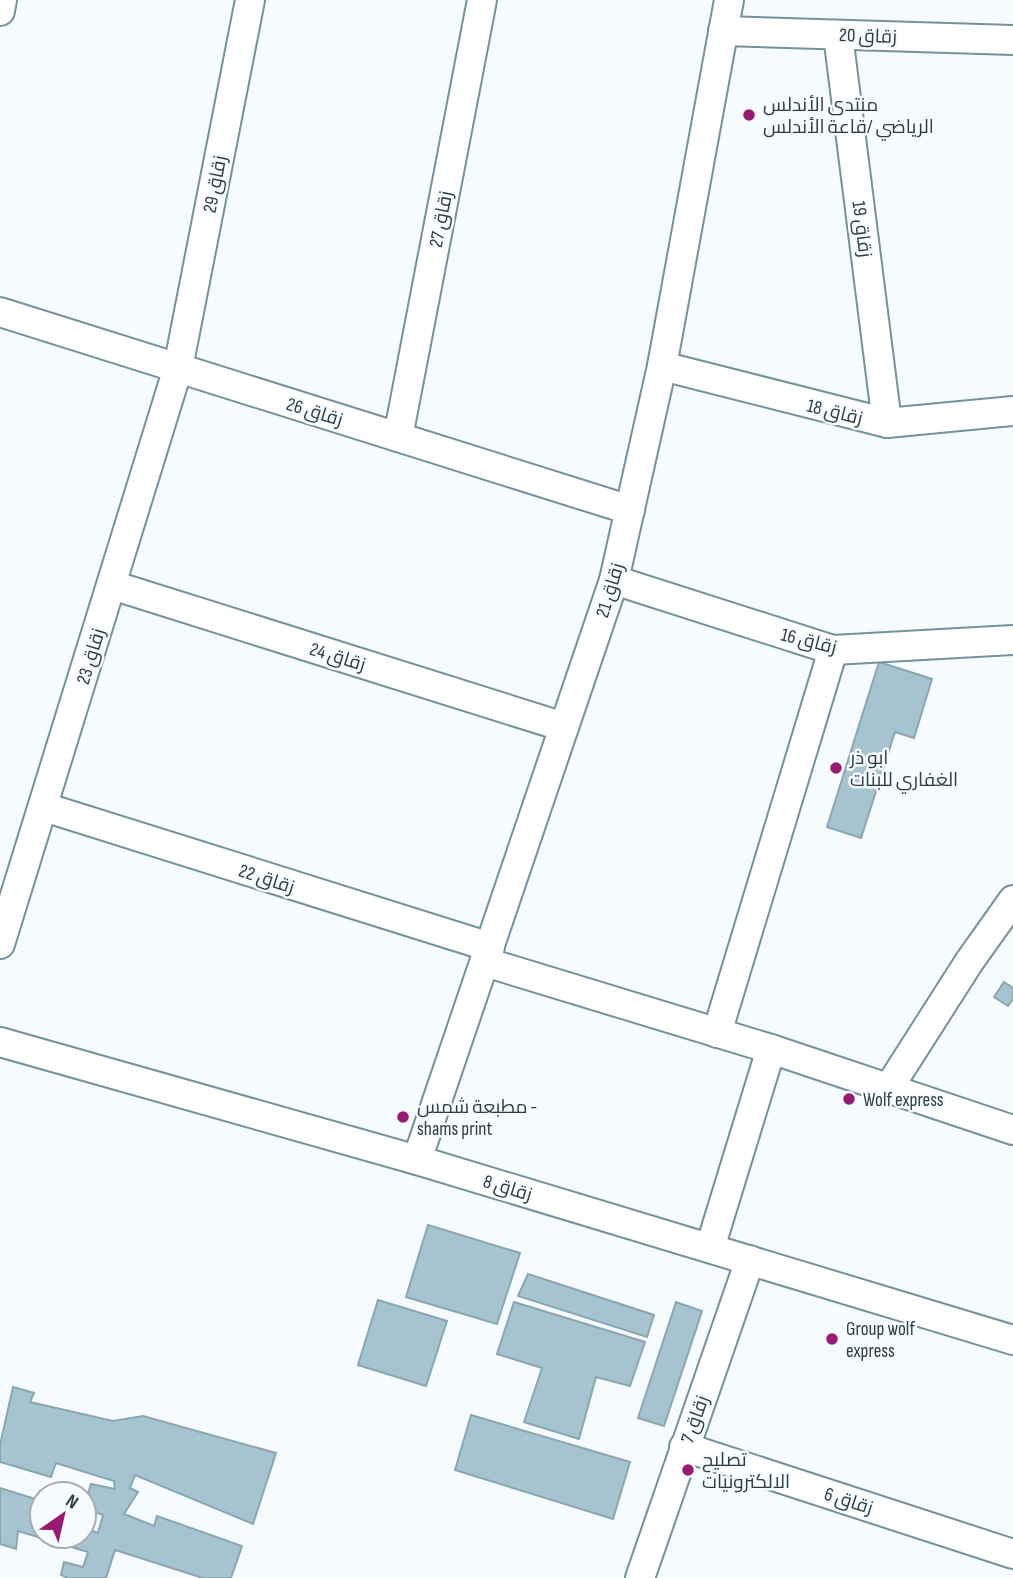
<svg xmlns="http://www.w3.org/2000/svg" width="1013" height="1578" font-family="'Sofia Sans Condensed',Cairo,sans-serif">
<style>
.building{fill:#a6c4cf;stroke:#89a6b1;stroke-width:2}
.lines{fill:none;stroke-linecap:round;stroke-linejoin:round}
.minor-casing{stroke:#75919c;stroke-width:32}
.minor{stroke:#fff;stroke-width:28}
.poi-dot{fill:#981a72;stroke:#f5fbfe;stroke-width:2.5}
.labels{text-anchor:middle;stroke-width:5;stroke-linejoin:round;paint-order:stroke}
.street-label{font-size:19px;fill:#2f3b40;stroke:#f5fbfe}
.poi-label{font-size:19px;fill:#2f3b40;stroke:#f5fbfe;text-anchor:start}
</style>
<rect width="100%" height="100%" fill="#f5fbfe"/>
<g class="building">
<path d="M879,662L932,679L914,738L895,732L861,838L827,827Z"/>
<path d="M1004,982L1013,988V999L1008,1006L994,997Z"/>
<path d="M428,1225L520,1253L497,1324L406,1297Z"/>
<path d="M528,1274L654,1315L647,1337L518,1296Z"/>
<path d="M378,1300L447,1321L426,1386L358,1365Z"/>
<path d="M514,1302L645,1342L630,1386L596,1377L579,1439L524,1422L542,1368L497,1354Z"/>
<path d="M676,1302L702,1311L664,1426L638,1418Z"/>
<path d="M13,1387L34,1393L30,1402L113,1421L143,1416L276,1453L253,1524L135,1475L130,1488L138,1492L124,1514L154,1526L157,1516L242,1546L231,1578H203L115,1550L106,1578H68L61,1575L64,1562L83,1567L88,1552L18,1531L16,1549L0,1544V1488L42,1501V1536H84V1514L90,1516L87,1529L98,1533L103,1515L84,1508L91,1484L115,1489L114,1481L56,1463L51,1477L0,1462V1445Z"/>
<path d="M471,1415L630,1462L613,1519L455,1470Z"/>
</g>
<g class="lines">
<g class="minor-casing">
<g id="minor">
<path d="M0,11L2,0"/>
<path d="M723,31L1013,40"/>
<path d="M838,35L887,423"/>
<path d="M0,312L630,510"/>
<path d="M662,366L887,423L1013,411"/>
<path d="M398,437L482,0"/>
<path d="M614,580L833,650L1013,640"/>
<path d="M112,585L564,727"/>
<path d="M44,807L490,947"/>
<path d="M0,944L178,368L250,0"/>
<path d="M485,962L771,1049L1013,1130"/>
<path d="M717,1033L833,650"/>
<path d="M0,1042L417,1160L1013,1340"/>
<path d="M888,1089L969,962L1013,900"/>
<path d="M417,1160L614,580L662,366L729,0"/>
<path d="M710,1248L771,1049"/>
<path d="M684,1447L1013,1554"/>
<path d="M640,1578L750,1260"/>
</g>
</g>
<use href="#minor" class="minor"/>
</g>
<g class="poi-dot">
<circle cx="749" cy="115" r="7"/>
<circle cx="836" cy="768" r="7"/>
<circle cx="849" cy="1099" r="7"/>
<circle cx="403" cy="1117" r="7"/>
<circle cx="832" cy="1339" r="7"/>
<circle cx="688" cy="1470" r="7"/>
</g>
<g class="labels">
<g class="street-label">
<text transform="translate(868 35) rotate(2)" y="7">زقاق 20</text>
<text transform="translate(214 184) rotate(-79)" y="7">زقاق 29</text>
<text transform="translate(440 219) rotate(-79)" y="7">زقاق 27</text>
<text transform="translate(863 229) rotate(83)" y="7">زقاق 19</text>
<text transform="translate(315 411) rotate(17)" y="7">زقاق 26</text>
<text transform="translate(835 411) rotate(14)" y="7">زقاق 18</text>
<text transform="translate(609 590) rotate(-73)" y="7">زقاق 21</text>
<text transform="translate(809 640) rotate(14)" y="7">زقاق 16</text>
<text transform="translate(90 656) rotate(-73)" y="7">زقاق 23</text>
<text transform="translate(338 656) rotate(17)" y="7">زقاق 24</text>
<text transform="translate(267 878) rotate(18)" y="7">زقاق 22</text>
<text transform="translate(508 1187) rotate(17)" y="7">زقاق 8</text>
<text transform="translate(694 1419) rotate(-70)" y="7">زقاق 7</text>
<text transform="translate(849 1500) rotate(18)" y="7">زقاق 6</text>
</g>
<g class="poi-label">
<text x="763" y="111">منتدى الأندلس<tspan x="763" dy="22">الرياضي /قاعة الأندلس</tspan></text>
<text x="850" y="764">ابو ذر<tspan x="850" dy="22">الغفاري للبنات</tspan></text>
<text x="863" y="1106">Wolf express</text>
<text x="417" y="1113">مطبعة شمس -<tspan x="417" dy="22">shams print</tspan></text>
<text x="846" y="1335">Group wolf<tspan x="846" dy="22">express</tspan></text>
<text x="702" y="1466">تصليح<tspan x="702" dy="22">الالكترونيات</tspan></text>
</g>
</g>
<g transform="translate(63 1515) rotate(34)"><circle r="33" fill="#f5fbfe" stroke="#a6aeb2" stroke-width="2"/>
<path d="M0-5L12 26L0 18L-12 26Z" fill="#981a72"/>
<text y="-10" font-size="19" font-weight="bold" text-anchor="middle" fill="#2f3b40">N</text>
</g>
</svg>
